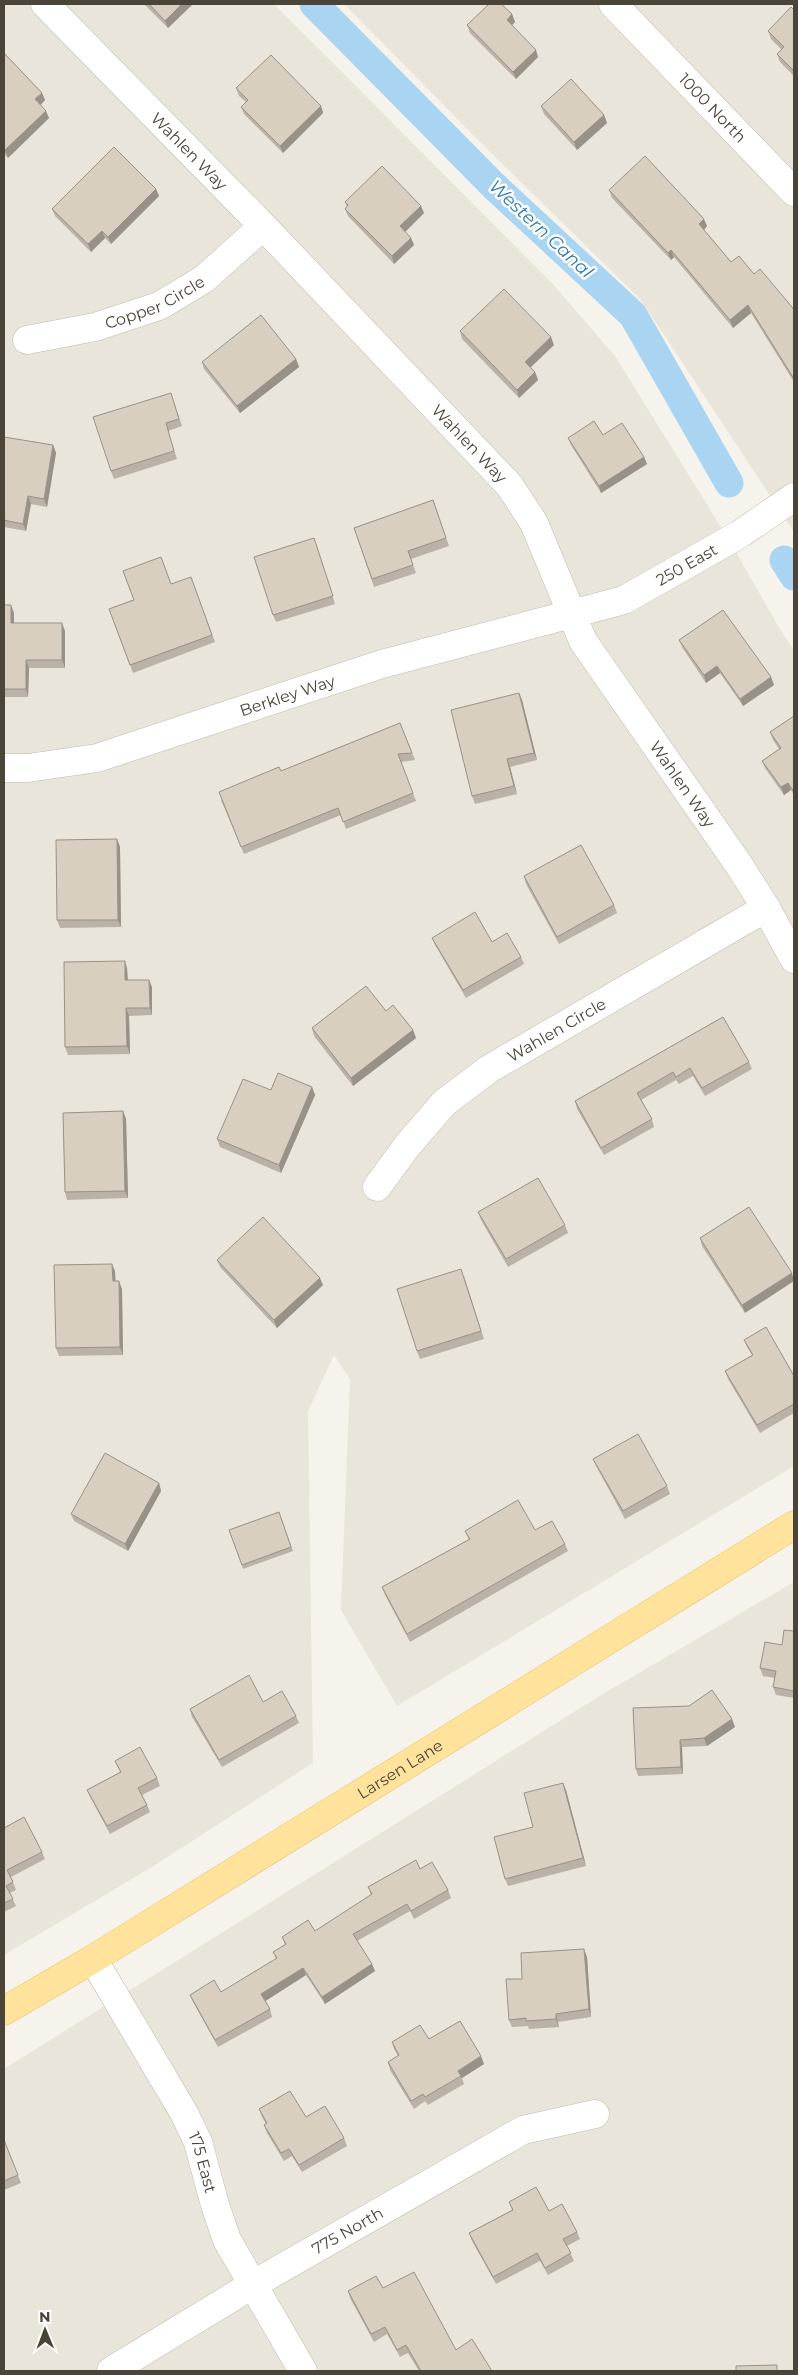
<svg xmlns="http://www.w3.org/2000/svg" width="798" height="2375" font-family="Montserrat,sans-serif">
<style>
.residential{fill:#eae5da}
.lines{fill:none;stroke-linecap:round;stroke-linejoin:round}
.canal{stroke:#a9d4f2;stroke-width:29}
.minor-casing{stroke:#c2bbae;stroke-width:29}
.major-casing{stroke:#e6c16a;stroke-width:29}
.minor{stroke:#fff;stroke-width:28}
.major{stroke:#ffe39c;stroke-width:28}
.wall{fill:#bab2a6}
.shaded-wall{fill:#979187}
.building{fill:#d8cfc1;stroke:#979187}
.labels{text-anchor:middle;stroke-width:5;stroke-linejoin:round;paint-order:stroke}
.street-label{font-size:16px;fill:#4b4439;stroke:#fff}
.water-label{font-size:18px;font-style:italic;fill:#2e7ab2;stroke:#fff}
</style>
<rect width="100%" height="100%" fill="#f6f3ec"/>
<g class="residential">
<path d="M4,4H274L551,282L615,356L732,545L781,631L794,650V1466L397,1706L341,1610L350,1379L334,1355L308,1411L313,1763L152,1867L4,1955Z"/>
<path d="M344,4H794V532L641,300L485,147Z"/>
<path d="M794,1582V2371H4V2069L598,1697Z"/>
</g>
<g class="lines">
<g class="canal">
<path d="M314,4L494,186L633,315L729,483"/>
<path d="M784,560L794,576"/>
</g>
<g class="minor-casing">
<g id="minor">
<path id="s1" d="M45,4L263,226L510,486L534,523L583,641L739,865L766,908L794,959"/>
<path id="s2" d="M613,4L794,192"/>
<path id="s3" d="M27,340L95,327L159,306L204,279L263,226"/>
<path id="s4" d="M4,768H28L97,758L382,664L624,600L740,534L794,497"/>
<path id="s5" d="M377,1187L407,1146L444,1103L489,1069L766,908"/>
<path id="s6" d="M93,1959L184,2113L198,2142L215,2205L227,2240L303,2371"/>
<path id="s7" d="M111,2371L252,2285L523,2130L595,2114"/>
</g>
</g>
<g class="major-casing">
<g id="major">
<path id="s8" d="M4,2011L93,1959L794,1525"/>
</g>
</g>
<use href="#minor" class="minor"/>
<use href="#major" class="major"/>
</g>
<g class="wall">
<path d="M144,4H193L168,28Z"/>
<path d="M794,10V76L780,62L777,54L782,50L771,39L768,31Z"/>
<path d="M512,14L515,22L512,25L538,57L516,79L470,33L467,25Z"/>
<path d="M4,53L42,93L45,100L41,105L49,118L8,158L4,154Z"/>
<path d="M236,88L321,106L323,113L283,153L244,114L241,107L246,102L239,96Z"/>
<path d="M541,106L604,115L607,123L577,150L544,114Z"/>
<path d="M156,189L159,196L111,244L105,238L91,252L55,216L52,209Z"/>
<path d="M609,190L707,226L704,230L731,262L754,274L794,310V382L751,313L733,328L674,257L671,260L612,198Z"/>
<path d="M345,202L424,213L405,232L411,238L414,245L394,264L348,216L345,209L347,207Z"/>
<path d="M460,331L554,345L530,367L535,372L538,380L519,398L462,339Z"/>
<path d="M296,359L299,367L240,413L204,369L202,362Z"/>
<path d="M171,393L182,426L168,431L177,459L114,479L111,471Z"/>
<path d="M603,435L644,457L647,464L601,493L571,445L568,438Z"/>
<path d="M4,437L53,445L56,453L47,507L31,504L26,531L4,527Z"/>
<path d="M433,500L449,546L411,559L416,573L374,587L354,528Z"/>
<path d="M314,538L335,604L276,622L273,615Z"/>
<path d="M191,577L215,642L133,673L109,609Z"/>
<path d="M4,605L14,613V623L65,631V668H29L28,697H4Z"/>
<path d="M679,640L771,677L774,685L743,706L720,673L706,683L682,647Z"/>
<path d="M519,693L522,700L537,760L510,767L517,794L475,804L472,796Z"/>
<path d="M794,716V795L791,790L784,795L765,768L762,761L779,749L773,740L770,732Z"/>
<path d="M400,723L415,760L401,762L416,801L346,829L341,815L244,854L221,800L281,771Z"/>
<path d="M117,839L120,847L121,927L60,928L57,920Z"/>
<path d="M524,876L614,905L617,913L559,944L526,884Z"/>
<path d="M432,938L492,942L521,957L524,964L466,998L435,945Z"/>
<path d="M127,968L128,980H149L152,987V1015L129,1016L130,1054L68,1055L65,1047Z"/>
<path d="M723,1017L749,1062L752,1069L705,1096L693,1076L679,1084L676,1080L641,1100L652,1119L654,1127L604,1155L577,1109L575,1101Z"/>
<path d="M312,1028L413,1030L416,1038L353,1086L314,1036Z"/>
<path d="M312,1087L315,1095L281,1173L220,1147L217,1139L271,1090Z"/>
<path d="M123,1111L126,1119L128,1198L67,1200L65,1192Z"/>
<path d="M749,1207L745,1313L702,1246L700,1238Z"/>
<path d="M478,1212L565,1225L568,1233L508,1267L481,1220Z"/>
<path d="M217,1260L323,1285L277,1328L220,1267Z"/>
<path d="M115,1271V1281L122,1289L123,1355L59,1356L56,1348Z"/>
<path d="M464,1276L484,1339L420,1359L417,1351Z"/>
<path d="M744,1340L794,1376V1413L760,1433L728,1379L725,1371L752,1355L747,1347Z"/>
<path d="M593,1459L667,1486L670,1494L625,1519L596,1466Z"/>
<path d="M159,1483L161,1491L128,1551L74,1521L71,1514Z"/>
<path d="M279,1512L293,1551L243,1569L229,1530Z"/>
<path d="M535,1530L565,1544L568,1551L410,1642L385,1595L382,1587L469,1540L465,1531Z"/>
<path d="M794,1631V1698L776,1695L773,1687L775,1678L763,1676L760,1668Z"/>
<path d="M633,1708L735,1727L707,1746L682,1747L683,1774L638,1776L636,1769Z"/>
<path d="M190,1709L296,1716L299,1723L222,1767L192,1717Z"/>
<path d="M115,1761L157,1778L160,1786L142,1795L147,1805L150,1812L110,1834L90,1797L87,1790L120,1772Z"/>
<path d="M566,1790L586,1866L508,1886L505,1879L533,1827Z"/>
<path d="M4,1828L42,1852L45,1859L11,1877L16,1890L10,1893L16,1906L4,1912Z"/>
<path d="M420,1869L448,1890L451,1898L414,1919L410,1911L357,1941L375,1971L325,2004L306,1975L265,2001L270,2009L272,2017L218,2047L193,2002L190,1995L221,1992L276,1959L273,1952L285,1945L282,1937L315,1931L371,1895L368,1887Z"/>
<path d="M587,1957L591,2017L558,2022L559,2027L529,2029L528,2026L512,2027L509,2020L522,1979Z"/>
<path d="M429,2039L484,2064L462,2078L464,2084L428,2105L425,2101L414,2109L390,2070L388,2062L398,2056L394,2049L392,2042Z"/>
<path d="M259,2109L306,2117L344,2138L347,2146L302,2172L292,2156L284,2161L267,2133L264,2125L266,2124L262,2117Z"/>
<path d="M4,2140L21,2183L4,2190Z"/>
<path d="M509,2202L549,2211L577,2232L580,2239L567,2246L574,2261L548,2275L540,2261L496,2284L472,2241L469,2233L512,2210Z"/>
<path d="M383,2288L456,2350L492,2371H419L408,2353L400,2357L387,2334L374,2342L350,2298L348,2291Z"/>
</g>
<g class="shaded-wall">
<path d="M182,4H193L168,28L165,21Z"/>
<path d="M512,14L515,22L509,28L507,20Z"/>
<path d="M536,50L538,57L516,79L513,72Z"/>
<path d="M42,93L45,100L38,107L35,99Z"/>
<path d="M321,106L323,113L283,153L280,146Z"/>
<path d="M46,111L49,118L8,158L5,150Z"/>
<path d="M604,115L607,123L577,150L574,142Z"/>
<path d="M156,189L159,196L111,244L108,237Z"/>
<path d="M421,206L424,213L403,234L400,226Z"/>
<path d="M704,219L707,226L702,232L699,224Z"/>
<path d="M102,231L105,238L91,252L88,244Z"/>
<path d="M411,238L414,245L394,264L392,256Z"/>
<path d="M671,250L674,257L671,260L668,253Z"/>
<path d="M748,305L751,313L733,328L730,320Z"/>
<path d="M551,337L554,345L528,370L525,362Z"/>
<path d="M296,359L299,367L240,413L237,406Z"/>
<path d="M535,372L538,380L519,398L517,390Z"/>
<path d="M53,445L56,453L47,507L44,499Z"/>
<path d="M644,457L647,464L601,493L599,486Z"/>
<path d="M28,496L31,504L26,531L23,524Z"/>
<path d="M11,605L14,613V631L11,623Z"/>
<path d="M62,623L65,631V668L62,660Z"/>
<path d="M26,660L29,668L28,697L26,689Z"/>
<path d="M717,666L720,673L706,683L704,675Z"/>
<path d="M771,677L774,685L743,706L740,699Z"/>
<path d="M519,693L522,700L537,760L534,753Z"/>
<path d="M507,759L510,767L517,794L514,786Z"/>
<path d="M788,783L791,790L784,795L781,787Z"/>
<path d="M117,839L120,847L121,927L118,920Z"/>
<path d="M125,961L127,968L128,987L125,980Z"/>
<path d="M149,980L152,987V1015L150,1008Z"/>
<path d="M126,1008L129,1016L130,1054L127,1046Z"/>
<path d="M413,1030L416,1038L353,1086L351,1078Z"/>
<path d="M312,1087L315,1095L281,1173L279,1165Z"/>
<path d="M123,1111L126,1119L128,1198L125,1191Z"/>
<path d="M112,1264L115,1271L116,1289L113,1281Z"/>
<path d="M792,1273L794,1281L745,1313L742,1305Z"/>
<path d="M320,1278L323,1285L277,1328L274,1320Z"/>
<path d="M119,1281L122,1289L123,1355L120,1347Z"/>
<path d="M159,1483L161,1491L128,1551L125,1544Z"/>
<path d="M732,1719L735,1727L707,1746L704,1738Z"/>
<path d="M680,1740L682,1747L683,1774L681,1767Z"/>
<path d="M563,1783L566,1790L586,1866L583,1858Z"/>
<path d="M584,1949L587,1957L591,2017L589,2009Z"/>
<path d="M372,1964L375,1971L325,2004L322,1997Z"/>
<path d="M303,1968L306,1975L264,2002L261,1994Z"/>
<path d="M556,2014L558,2022L559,2027L556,2019Z"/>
<path d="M481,2056L484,2064L462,2078L458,2071Z"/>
</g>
<g class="building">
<path d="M149,4H182L165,21Z"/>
<path d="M489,4H501L512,14L507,20L536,50L513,72L467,25Z"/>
<path d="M791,7L794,10V71L777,54L784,47L768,31Z"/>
<path d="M4,53L42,93L35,99L46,111L5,150L4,149Z"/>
<path d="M271,55L321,106L280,146L241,107L248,100L236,88Z"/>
<path d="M571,79L604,115L574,142L541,106Z"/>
<path d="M114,147L156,189L108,237L102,231L88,244L52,209Z"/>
<path d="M645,156L704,219L699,224L731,262L739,256L754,274L760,269L792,307L794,310V379L748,305L730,320L671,250L668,253L609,190Z"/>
<path d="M382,166L421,206L400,226L411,238L392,256L345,209L348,205L345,202Z"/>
<path d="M504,289L551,337L525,362L535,372L517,390L460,331Z"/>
<path d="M261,315L296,359L237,406L202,362Z"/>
<path d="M171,393L179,419L166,423L174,451L111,471L93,417Z"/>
<path d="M594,421L603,435L622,423L644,457L599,486L568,438Z"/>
<path d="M4,437L53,445L44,499L28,496L23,524L4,520Z"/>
<path d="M433,500L446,538L408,551L413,565L372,579L354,528Z"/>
<path d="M314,538L333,596L273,615L254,557Z"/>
<path d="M161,557L171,584L191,577L212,635L130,665L109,609L134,600L123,571Z"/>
<path d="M4,605H11V623H62V660H26V689H4Z"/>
<path d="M723,610L771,677L740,699L717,666L704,675L679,640Z"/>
<path d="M519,693L534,753L507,759L514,786L472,796L451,710Z"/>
<path d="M794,716V792L788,783L781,787L762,761L781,748L770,732Z"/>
<path d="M400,723L412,753L398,754L413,793L343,822L338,808L241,847L219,792L279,767L281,771Z"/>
<path d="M117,839L118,920H57L56,840Z"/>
<path d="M581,845L614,905L557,937L524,876Z"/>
<path d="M475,912L492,942L507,933L521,957L463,990L432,938Z"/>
<path d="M125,961V980H149L150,1008H126L127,1046L65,1047L64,962Z"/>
<path d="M366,986L386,1011L393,1005L413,1030L351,1078L312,1028Z"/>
<path d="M723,1017L749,1062L702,1088L690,1068L676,1077L673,1072L637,1093L652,1119L601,1148L575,1101Z"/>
<path d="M278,1073L312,1087L279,1165L217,1139L243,1079L271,1090Z"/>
<path d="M123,1111L125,1191L65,1192L63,1113Z"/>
<path d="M538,1178L565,1225L506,1259L478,1212Z"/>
<path d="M749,1207L792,1273L742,1305L700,1238Z"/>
<path d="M263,1217L320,1278L274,1320L217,1260Z"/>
<path d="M112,1264L113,1281H119L120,1347L56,1348L54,1265Z"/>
<path d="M461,1269L481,1331L417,1351L397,1289Z"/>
<path d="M766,1327L794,1376V1404L757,1425L725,1371L753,1355L744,1340Z"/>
<path d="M638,1434L667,1486L623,1511L593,1459Z"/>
<path d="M105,1453L159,1483L125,1544L71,1514Z"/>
<path d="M518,1500L535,1530L552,1521L565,1544L407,1634L382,1587L470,1539L465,1531Z"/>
<path d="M279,1512L291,1547L242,1565L229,1530Z"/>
<path d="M784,1630L794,1631V1691L773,1687L776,1671L760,1668L765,1642L782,1645Z"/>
<path d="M249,1675L263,1702L282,1691L296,1716L219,1760L190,1709Z"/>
<path d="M712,1690L732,1719L704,1738L680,1740L681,1767L636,1769L633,1708L689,1706Z"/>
<path d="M140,1747L157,1778L138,1788L147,1805L107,1826L87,1790L121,1772L115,1761Z"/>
<path d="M563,1783L583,1858L505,1879L494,1837L533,1827L524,1793Z"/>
<path d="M24,1817L42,1852L7,1870L13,1882L6,1886L13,1899L4,1903V1828Z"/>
<path d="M416,1860L420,1869L432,1862L448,1890L411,1911L407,1904L353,1934L372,1964L322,1997L303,1968L261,1994L270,2009L215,2040L190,1995L214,1980L221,1992L277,1958L273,1952L286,1944L282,1937L308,1920L315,1931L372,1894L368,1887Z"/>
<path d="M584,1949L589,2009L556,2014V2019L526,2021V2018L509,2020L506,1979H522L521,1953Z"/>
<path d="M460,2021L481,2056L458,2071L461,2076L425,2097L423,2094L411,2101L388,2062L399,2055L392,2042L420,2025L429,2039Z"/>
<path d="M290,2091L306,2117L325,2106L344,2138L299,2165L289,2149L281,2153L264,2125L267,2123L259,2109Z"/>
<path d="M4,2140L18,2175L4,2181Z"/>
<path d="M536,2187L549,2211L562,2204L577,2232L563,2239L571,2253L545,2268L537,2253L493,2277L469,2233L513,2210L509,2202Z"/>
<path d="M414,2272L456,2350L472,2339L492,2371H421L406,2345L397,2350L385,2327L371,2334L348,2291L376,2276L383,2288Z"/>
<path d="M777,2365V2371H736V2366Z"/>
</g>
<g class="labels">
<g class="street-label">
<text dy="6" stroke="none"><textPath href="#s2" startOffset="144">1000 North</textPath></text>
<text dy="6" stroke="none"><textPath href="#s1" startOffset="206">Wahlen Way</textPath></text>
<text dy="6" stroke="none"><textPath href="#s3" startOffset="134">Copper Circle</textPath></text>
<text dy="6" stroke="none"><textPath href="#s1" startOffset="611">Wahlen Way</textPath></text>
<text dy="6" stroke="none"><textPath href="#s4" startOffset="716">250 East</textPath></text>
<text dy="6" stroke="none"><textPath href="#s4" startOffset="294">Berkley Way</textPath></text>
<text dy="6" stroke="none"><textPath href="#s1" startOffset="1016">Wahlen Way</textPath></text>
<text dy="6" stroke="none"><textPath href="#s5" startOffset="242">Wahlen Circle</textPath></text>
<text dy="6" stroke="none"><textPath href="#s8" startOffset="464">Larsen Lane</textPath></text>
<text dy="6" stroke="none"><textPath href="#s6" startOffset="232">175 East</textPath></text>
<text dy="6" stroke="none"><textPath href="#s7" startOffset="275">775 North</textPath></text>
</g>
<g class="water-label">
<text transform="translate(541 229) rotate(43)" y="6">Western Canal</text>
</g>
</g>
<rect width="798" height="2375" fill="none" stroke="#4b4439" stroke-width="10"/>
<g transform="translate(45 2330) rotate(359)" stroke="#ffffff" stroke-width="4" paint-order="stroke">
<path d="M0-4L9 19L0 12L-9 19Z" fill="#4b4439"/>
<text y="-8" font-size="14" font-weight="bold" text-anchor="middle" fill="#4b4439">N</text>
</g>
</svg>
